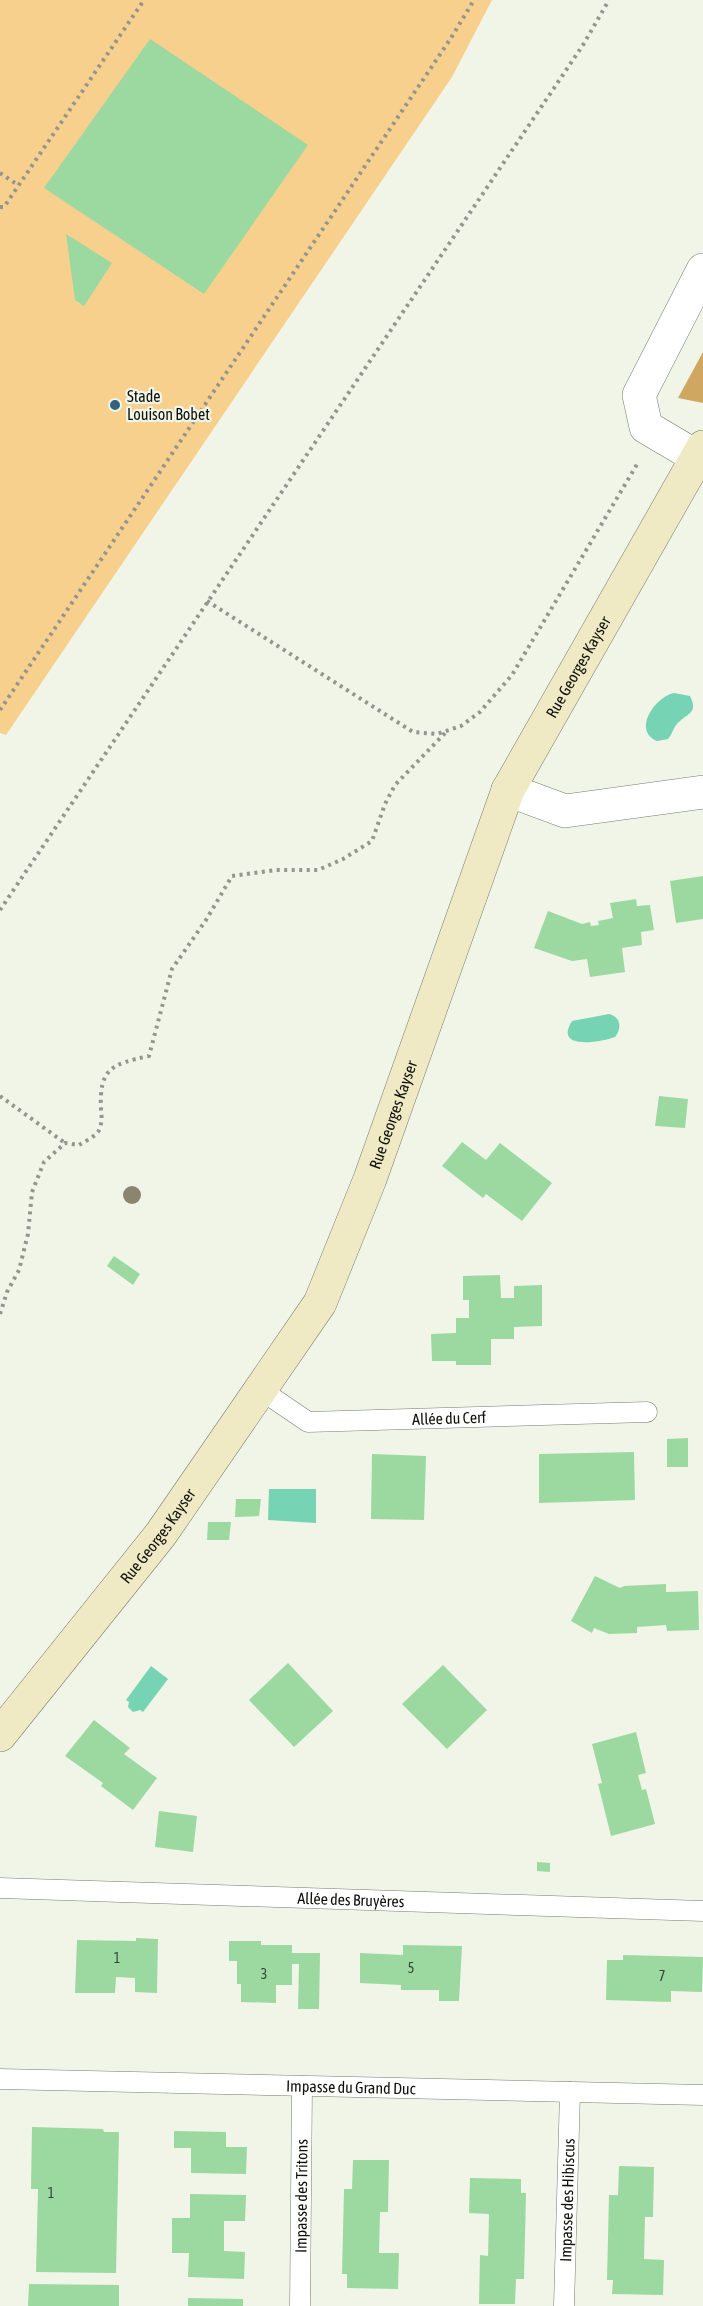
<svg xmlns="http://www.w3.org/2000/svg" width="703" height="2306" font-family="'Asap Condensed',sans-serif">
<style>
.green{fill:#f7d08e}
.forest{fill:#d0a761}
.water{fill:#76d3b3}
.building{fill:#9bd9a0}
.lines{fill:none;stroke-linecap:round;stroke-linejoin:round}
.lane-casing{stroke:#787d71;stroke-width:21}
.street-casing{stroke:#787d71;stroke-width:34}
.secondary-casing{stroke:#787d71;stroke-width:34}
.path{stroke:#93968d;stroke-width:4;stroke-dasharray:3 4.5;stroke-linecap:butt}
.lane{stroke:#fff;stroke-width:20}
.street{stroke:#fff;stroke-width:33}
.secondary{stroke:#efeac4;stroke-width:33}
.tree{fill:#8c856d}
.poi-dot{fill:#316380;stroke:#f0f5e8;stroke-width:2}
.labels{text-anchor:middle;stroke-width:4.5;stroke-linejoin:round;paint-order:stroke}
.number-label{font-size:14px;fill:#324332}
.poi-label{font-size:16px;fill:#0f110d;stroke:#f0f5e8;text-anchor:start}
.street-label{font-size:16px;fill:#0f110d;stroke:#f0f5e8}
</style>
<rect width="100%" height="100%" fill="#f0f5e8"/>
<path class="green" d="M0,0H492L452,77L6,735L0,733Z"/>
<path class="forest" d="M703,352V403L678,398Z"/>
<g class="water">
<path d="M674,693L690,696C698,712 689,713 680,721C674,725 673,733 668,739L657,741C632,730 655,697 674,693Z"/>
<path d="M609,1014C621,1017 622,1028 615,1037C602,1042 553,1051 572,1021Z"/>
<path d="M269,1489H316V1523L268,1520Z"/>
<path d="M151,1666L168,1679L143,1712L140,1710L133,1712L128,1707L129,1702L126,1700Z"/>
</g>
<g class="building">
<path d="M150,39L308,145L204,294L44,188Z"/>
<path d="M66,234L112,263L84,306L75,300Z"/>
<path d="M703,876V919L676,923L670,881Z"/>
<path d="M636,899L637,906L650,905L654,930L641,932L642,945L622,948L625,972L590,977L587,959L572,961L534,948L548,911L582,924L590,922L591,926L599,925L598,921L613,918L610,903Z"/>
<path d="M659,1096L688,1099L685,1128L655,1126Z"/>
<path d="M462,1142L486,1160L500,1143L552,1183L522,1221L486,1194L483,1198L442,1166Z"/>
<path d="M114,1256L140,1274L133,1285L107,1266Z"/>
<path d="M500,1275L501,1298H514V1286L542,1285V1326L514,1327V1339H491V1365H456V1361H432L431,1334L456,1333V1318H469V1300H463V1276Z"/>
<path d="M688,1438V1467H667V1439Z"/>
<path d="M634,1452L635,1500L539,1503V1454Z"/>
<path d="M372,1454L426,1456L424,1520L371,1519Z"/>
<path d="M236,1499H261L259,1516L235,1517Z"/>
<path d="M208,1522H231L229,1540H207Z"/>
<path d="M595,1576L620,1588L624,1586L666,1584V1592L698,1591L699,1630L667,1631L666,1625L637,1627V1633L609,1634L594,1628L592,1633L571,1621Z"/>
<path d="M288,1663L333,1711L294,1747L249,1700Z"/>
<path d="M443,1665L487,1710L447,1749L402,1704Z"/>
<path d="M94,1720L130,1748L124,1754L157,1778L133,1810L101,1786L103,1783L65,1756Z"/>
<path d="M636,1732L646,1773L638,1775L642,1790L646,1789L655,1824L611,1836L598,1784L602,1783L592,1744Z"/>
<path d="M159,1811L197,1816L193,1852L155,1847Z"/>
<path d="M537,1862L550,1863V1872L537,1871Z"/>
<path d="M136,1938L158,1939L157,1993L135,1992V1978L116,1977L115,1993H75L77,1940L136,1941Z"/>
<path d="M229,1941H261V1945H292V1953H320L319,2009H298L299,1964H292V1985H276V2003L241,2002V1984H237V1961H229Z"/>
<path d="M403,1945L462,1946L459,2001H439V1990H401V1985L360,1983V1953L403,1955Z"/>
<path d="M623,1955L703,1957L702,1992L671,1991V2002L606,2000L607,1960H623Z"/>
<path d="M32,2127L103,2129L104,2132H119L116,2273L36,2272L38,2189H31Z"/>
<path d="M174,2131L226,2132V2147H247L246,2174L191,2173V2148H174Z"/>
<path d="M353,2160H389L388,2212H380L379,2253H399L398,2289L347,2288V2274H342L344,2189H352Z"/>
<path d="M619,2166L654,2167L653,2217H645L644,2259L664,2260L663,2295L612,2294L613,2280H607L609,2195H618Z"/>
<path d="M470,2178L521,2179V2193H526L524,2279H516L515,2304H479L480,2255L488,2256L489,2214L469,2213Z"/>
<path d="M190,2194L246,2195L245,2221H224V2251L245,2252L244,2279L188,2277L189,2253H172V2218H190Z"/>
<path d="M29,2284L119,2285V2306H28Z"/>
<path d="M188,2298L243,2299V2306H188Z"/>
</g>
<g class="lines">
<g class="lane-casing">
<g id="lane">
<path id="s1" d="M261,1390L308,1422L647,1412"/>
<path id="s2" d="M0,1888L703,1911"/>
<path id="s3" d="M0,2079L703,2095"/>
<path id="s4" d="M300,2306L302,2086"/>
<path id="s5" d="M564,2306L570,2092"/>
</g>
</g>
<g class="street-casing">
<g id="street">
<path d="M697,457L646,427L639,395L703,270"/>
<path d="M508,790L565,811L703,792"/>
</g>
</g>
<g class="secondary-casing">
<g id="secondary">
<path id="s6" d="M0,1735L161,1534L320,1303L370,1179L508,790L703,447"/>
</g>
</g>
<g class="path">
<path d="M0,173L18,185"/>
<path d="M0,207H4L144,0"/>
<path d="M207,601L413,732L437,734L461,726L480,712L512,675L639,461"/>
<path d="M0,710L451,38L474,0"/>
<path d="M0,910L583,45L609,0"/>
<path d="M0,1096L65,1143"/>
<path d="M0,1314L7,1292L19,1270L28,1234L32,1192L44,1162L65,1143L79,1145C84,1142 94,1137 98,1132C102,1125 102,1117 101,1109C99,1068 112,1064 149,1056L172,969L206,920L232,876L276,870H318L343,859L372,841L385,804L395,785L447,731"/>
</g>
<use href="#lane" class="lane"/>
<use href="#street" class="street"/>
<use href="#secondary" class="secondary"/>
</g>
<circle class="tree" cx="132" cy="1195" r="9"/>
<circle class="poi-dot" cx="115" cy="405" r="6"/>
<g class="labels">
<g class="number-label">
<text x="117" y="1963">1</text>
<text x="411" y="1973">5</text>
<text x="264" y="1979">3</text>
<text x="662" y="1981">7</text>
<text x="51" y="2198">1</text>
</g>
<g class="poi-label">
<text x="127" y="402">Stade<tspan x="127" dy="18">Louison Bobet</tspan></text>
</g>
<g class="street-label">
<text dy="6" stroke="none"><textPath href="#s6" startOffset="1226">Rue Georges Kayser</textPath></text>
<text dy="6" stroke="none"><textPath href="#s6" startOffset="740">Rue Georges Kayser</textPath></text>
<text dy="6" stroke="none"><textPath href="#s1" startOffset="198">Allée du Cerf</textPath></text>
<text dy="6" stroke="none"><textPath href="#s6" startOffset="254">Rue Georges Kayser</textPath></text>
<text dy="6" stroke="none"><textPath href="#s2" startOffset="351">Allée des Bruyères</textPath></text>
<text dy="6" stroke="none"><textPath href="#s3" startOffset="351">Impasse du Grand Duc</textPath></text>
<text dy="6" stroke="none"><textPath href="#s4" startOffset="110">Impasse des Tritons</textPath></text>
<text dy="6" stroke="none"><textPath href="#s5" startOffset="106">Impasse des Hibiscus</textPath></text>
</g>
</g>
</svg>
